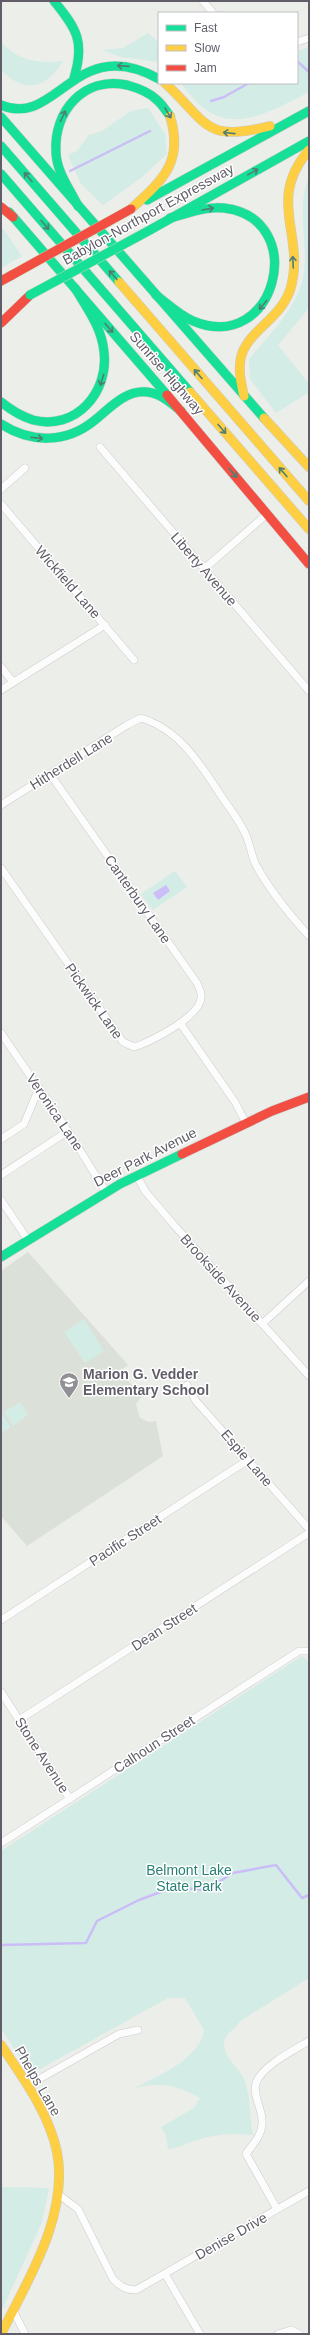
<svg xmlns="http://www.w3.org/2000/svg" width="310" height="2335" viewBox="0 0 310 2335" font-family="Arial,sans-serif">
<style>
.education{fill:#dbe0d8}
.green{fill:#d3ece6}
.water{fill:#cbbdf8}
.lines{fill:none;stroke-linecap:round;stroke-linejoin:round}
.stream{stroke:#cbbdf8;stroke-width:2.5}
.street-casing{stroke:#ccc;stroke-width:8}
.fast-casing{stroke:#cacacb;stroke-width:10}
.slow-casing{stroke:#cacacb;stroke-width:10}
.jam-casing{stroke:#cacacb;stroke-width:10}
.street{stroke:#fcfcfc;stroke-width:7}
.fast{stroke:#16e098;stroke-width:9}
.slow{stroke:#ffcf43;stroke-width:9}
.jam{stroke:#f24e42;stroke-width:9}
.fast-bridge-casing{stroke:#c5d8b5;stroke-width:10;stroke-linecap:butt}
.jam-bridge-casing{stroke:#c5d8b5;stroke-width:10;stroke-linecap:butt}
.fast-bridge{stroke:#16e098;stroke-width:9}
.jam-bridge{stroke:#f24e42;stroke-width:9}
.oneway{stroke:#4e7e74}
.labels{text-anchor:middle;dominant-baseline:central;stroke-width:3;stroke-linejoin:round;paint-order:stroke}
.street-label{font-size:14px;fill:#615d68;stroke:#fff}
.poi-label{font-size:14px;font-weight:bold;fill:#615d68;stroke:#fff;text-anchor:start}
.park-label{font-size:14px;fill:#2a8074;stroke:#fff}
</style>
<rect width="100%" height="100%" fill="#ebeee9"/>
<path class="education" d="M28,1252L128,1365L119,1371L142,1396L136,1404L140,1418L149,1422L156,1421L163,1456L27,1546L1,1516V1271Z"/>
<g class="green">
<path d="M148,33L159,43V62L121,57L102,50L123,48Z"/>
<path d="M1,42C18,61 39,64 63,61C46,89 25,94 1,70Z"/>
<path d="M309,47V92C258,118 221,141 181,83H297V51Z"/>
<path d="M148,108L165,134L167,154L142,177L103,205L81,184L68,155L77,151L89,135L102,131L131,111Z"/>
<path d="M309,177V308L278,345L309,384V392L276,413L250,379L249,359C269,335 295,310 303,279C310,248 295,209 309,177Z"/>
<path d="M1,226L22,256L1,268Z"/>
<path d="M175,871L187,887L153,910L141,894Z"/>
<path d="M84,1319L104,1351L85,1363L64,1332Z"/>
<path d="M20,1402L28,1415L13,1426L4,1412Z"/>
<path d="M2,1414L11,1427L1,1433V1415Z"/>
<path d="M302,1656L309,1662V1978L240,2021C235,2030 225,2033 224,2043C223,2056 238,2067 243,2077C251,2093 249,2117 253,2135C235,2133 215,2134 197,2140C187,2143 179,2148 168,2149L166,2136L161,2127L194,2108L200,2098C173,2084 164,2082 135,2088C158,2076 201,2058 204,2030L185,1998H168L31,2074L1,2028V1851Z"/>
<path d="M1,2187L49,2188L42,2222L1,2312Z"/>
</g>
<path class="water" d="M166,885L170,891L158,900L153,893Z"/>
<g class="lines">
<g class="stream">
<path d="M297,61L309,72"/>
<path d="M211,101L224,97L249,83"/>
<path d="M70,171L150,131"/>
<path d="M1,1945L86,1943L97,1921L139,1900L174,1887L206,1890L233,1873L276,1865L302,1898L309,1895"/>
</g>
<defs>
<g id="street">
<path d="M203,1L213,13"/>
<path d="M297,42L309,38"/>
<path d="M100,447L309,691"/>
<path d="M1,489L25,468"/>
<path d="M1,504L134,660"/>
<path d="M204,569L267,514"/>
<path d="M1,667L13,682"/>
<path d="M1,690L105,625"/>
<path d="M1,805L127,725L141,718C181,730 202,767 224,800C231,810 240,822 245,833C250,843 251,855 256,865C270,891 289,914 309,936"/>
<path d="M1,868L123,1042L134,1047C151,1042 204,1015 201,995C201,991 198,986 197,983L50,774"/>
<path d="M180,1023L235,1102L246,1123"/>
<path d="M1,1033L68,1131L106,1192"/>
<path d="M1,1139L24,1124L39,1088"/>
<path d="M1,1175L68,1131"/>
<path d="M137,1176L145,1191L174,1225L309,1376"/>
<path d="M1,1200L28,1240"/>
<path d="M262,1324L309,1281"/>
<path d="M187,1385L196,1401L309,1529"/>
<path d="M1,1620L248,1460"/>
<path d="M1,1692L70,1799"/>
<path d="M19,1720L309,1533"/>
<path d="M1,1843L299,1651H309"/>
<path d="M27,2086L119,2034L138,2030"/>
<path d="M59,2195L78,2209L113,2279C120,2286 125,2290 136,2290L309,2191"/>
<path d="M277,2209L246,2154C252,2145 261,2137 262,2125C264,2110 252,2097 256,2083C262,2066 294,2050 309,2041"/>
<path d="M165,2274L200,2334"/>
<path d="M13,2310L25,2334"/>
<path d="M278,2334L291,2330L299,2334"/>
</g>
<g id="fast">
<path d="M54,1C77,29 85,42 74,78"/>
<path d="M1,105C57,129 75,32 159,79"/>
<path d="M1,117L264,418"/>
<path d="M1,146L119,282"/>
<path d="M1,174L190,392"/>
<path d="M147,200L309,111"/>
<path d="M78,206C70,189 57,173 56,153C53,111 84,76 127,85C138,88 149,92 157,100C162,104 166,111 170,116"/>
<path d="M9,212L167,395"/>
<path d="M150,230L309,141"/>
<path d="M156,295C168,304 179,315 193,321C277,356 310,218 224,208C205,206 187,214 170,218"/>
<path d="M1,402C11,410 20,416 33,420C76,431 109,392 104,352C102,328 87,308 75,288"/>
<path d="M1,424C31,443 66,444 95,420C110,408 125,390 147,392C160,393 171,403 181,411"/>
<path d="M1,1257L120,1184L182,1154"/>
</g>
<g id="slow">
<path d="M165,83C208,123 204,143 270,126"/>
<path d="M131,209C163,180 184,162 170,116"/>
<path d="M119,282L309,501"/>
<path d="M190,392L309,529"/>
<path d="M244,396C241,383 238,370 241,357C248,329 285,318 292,283C303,232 267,199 309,150"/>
<path d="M264,418L309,467"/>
<path d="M1,2045C23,2078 49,2113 57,2152C69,2215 28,2280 1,2334"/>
</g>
<g id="jam">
<path d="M1,207L13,217"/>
<path d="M1,281L12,275"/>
<path d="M1,323L30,295"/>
<path d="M167,395L309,564"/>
<path d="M182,1154L272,1111L309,1097"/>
</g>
</defs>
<use href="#street" class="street-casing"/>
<use href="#fast" class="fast-casing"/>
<use href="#slow" class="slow-casing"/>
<use href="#jam" class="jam-casing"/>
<use href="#street" class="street"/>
<use href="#fast" class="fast"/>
<use href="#slow" class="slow"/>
<use href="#jam" class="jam"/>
<defs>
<path id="fast-bridge" d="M30,295L150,230"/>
<path id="jam-bridge" d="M12,275L131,209"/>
</defs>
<use href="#fast-bridge" class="fast-bridge-casing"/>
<use href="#jam-bridge" class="jam-bridge-casing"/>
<use href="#fast-bridge" class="fast-bridge"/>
<use href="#jam-bridge" class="jam-bridge"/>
</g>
<defs><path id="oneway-shaft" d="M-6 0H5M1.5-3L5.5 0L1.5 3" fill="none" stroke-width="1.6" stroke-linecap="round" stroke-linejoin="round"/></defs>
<g class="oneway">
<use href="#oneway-shaft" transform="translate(123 66) rotate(-176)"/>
<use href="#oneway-shaft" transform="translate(168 113) rotate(60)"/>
<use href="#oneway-shaft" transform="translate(63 116) rotate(-65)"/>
<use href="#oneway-shaft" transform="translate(229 133) rotate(-174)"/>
<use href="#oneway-shaft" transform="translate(253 172) rotate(-29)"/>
<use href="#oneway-shaft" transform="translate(28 177) rotate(-131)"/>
<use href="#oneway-shaft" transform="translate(208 209) rotate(-10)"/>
<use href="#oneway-shaft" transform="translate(45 225) rotate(49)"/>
<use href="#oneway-shaft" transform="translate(293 262) rotate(-93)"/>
<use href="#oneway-shaft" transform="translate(113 275) rotate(-131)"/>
<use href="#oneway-shaft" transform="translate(263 305) rotate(130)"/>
<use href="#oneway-shaft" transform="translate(109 328) rotate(49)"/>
<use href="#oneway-shaft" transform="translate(198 374) rotate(-131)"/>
<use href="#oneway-shaft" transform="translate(102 380) rotate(107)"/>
<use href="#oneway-shaft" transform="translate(222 429) rotate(49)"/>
<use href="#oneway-shaft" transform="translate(37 438) rotate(6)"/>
<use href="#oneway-shaft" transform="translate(283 472) rotate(-131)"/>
<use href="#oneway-shaft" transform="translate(233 473) rotate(51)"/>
</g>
<defs>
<symbol id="school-pin" viewBox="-11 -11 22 30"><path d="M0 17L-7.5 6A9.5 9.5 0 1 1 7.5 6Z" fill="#919095" stroke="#fff"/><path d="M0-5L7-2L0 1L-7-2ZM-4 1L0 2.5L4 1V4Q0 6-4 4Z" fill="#fff"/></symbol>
</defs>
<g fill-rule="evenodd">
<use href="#school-pin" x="58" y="1371" width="22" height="30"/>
</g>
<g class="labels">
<g class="street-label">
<text transform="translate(148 214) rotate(-29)">Babylon-Northport Expressway</text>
<text transform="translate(167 373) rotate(49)">Sunrise Highway</text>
<text transform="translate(204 569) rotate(49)">Liberty Avenue</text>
<text transform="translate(68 582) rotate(49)">Wickfield Lane</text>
<text transform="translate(71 761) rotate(-32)">Hitherdell Lane</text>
<text transform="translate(138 899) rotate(55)">Canterbury Lane</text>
<text transform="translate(94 1001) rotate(55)">Pickwick Lane</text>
<text transform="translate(55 1112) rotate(56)">Veronica Lane</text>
<text transform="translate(145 1157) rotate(-27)">Deer Park Avenue</text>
<text transform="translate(221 1278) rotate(48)">Brookside Avenue</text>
<text transform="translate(247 1458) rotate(49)">Espie Lane</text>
<text transform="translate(125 1540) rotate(-33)">Pacific Street</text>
<text transform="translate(164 1627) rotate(-33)">Dean Street</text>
<text transform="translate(154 1744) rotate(-33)">Calhoun Street</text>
<text transform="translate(42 1755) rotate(57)">Stone Avenue</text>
<text transform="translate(38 2081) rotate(60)">Phelps Lane</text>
<text transform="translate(231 2236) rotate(-30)">Denise Drive</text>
</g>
<g class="poi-label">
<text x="83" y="1374">Marion G. Vedder<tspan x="83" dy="16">Elementary School</tspan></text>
</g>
<g class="park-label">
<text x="189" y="1870">Belmont Lake<tspan x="189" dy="16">State Park</tspan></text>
</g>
</g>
<rect width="310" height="2335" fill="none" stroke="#615d68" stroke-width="4"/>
<rect x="158" y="12" width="140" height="72" fill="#ffffff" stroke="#c0bec3"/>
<rect x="166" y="25" width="20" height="6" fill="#16e098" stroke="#c0bec3"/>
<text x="194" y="32" font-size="12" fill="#615d68">Fast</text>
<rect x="166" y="45" width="20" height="6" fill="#ffcf43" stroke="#c0bec3"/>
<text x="194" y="52" font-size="12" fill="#615d68">Slow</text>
<rect x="166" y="65" width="20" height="6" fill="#f24e42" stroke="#c0bec3"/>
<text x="194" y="72" font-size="12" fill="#615d68">Jam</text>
</svg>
